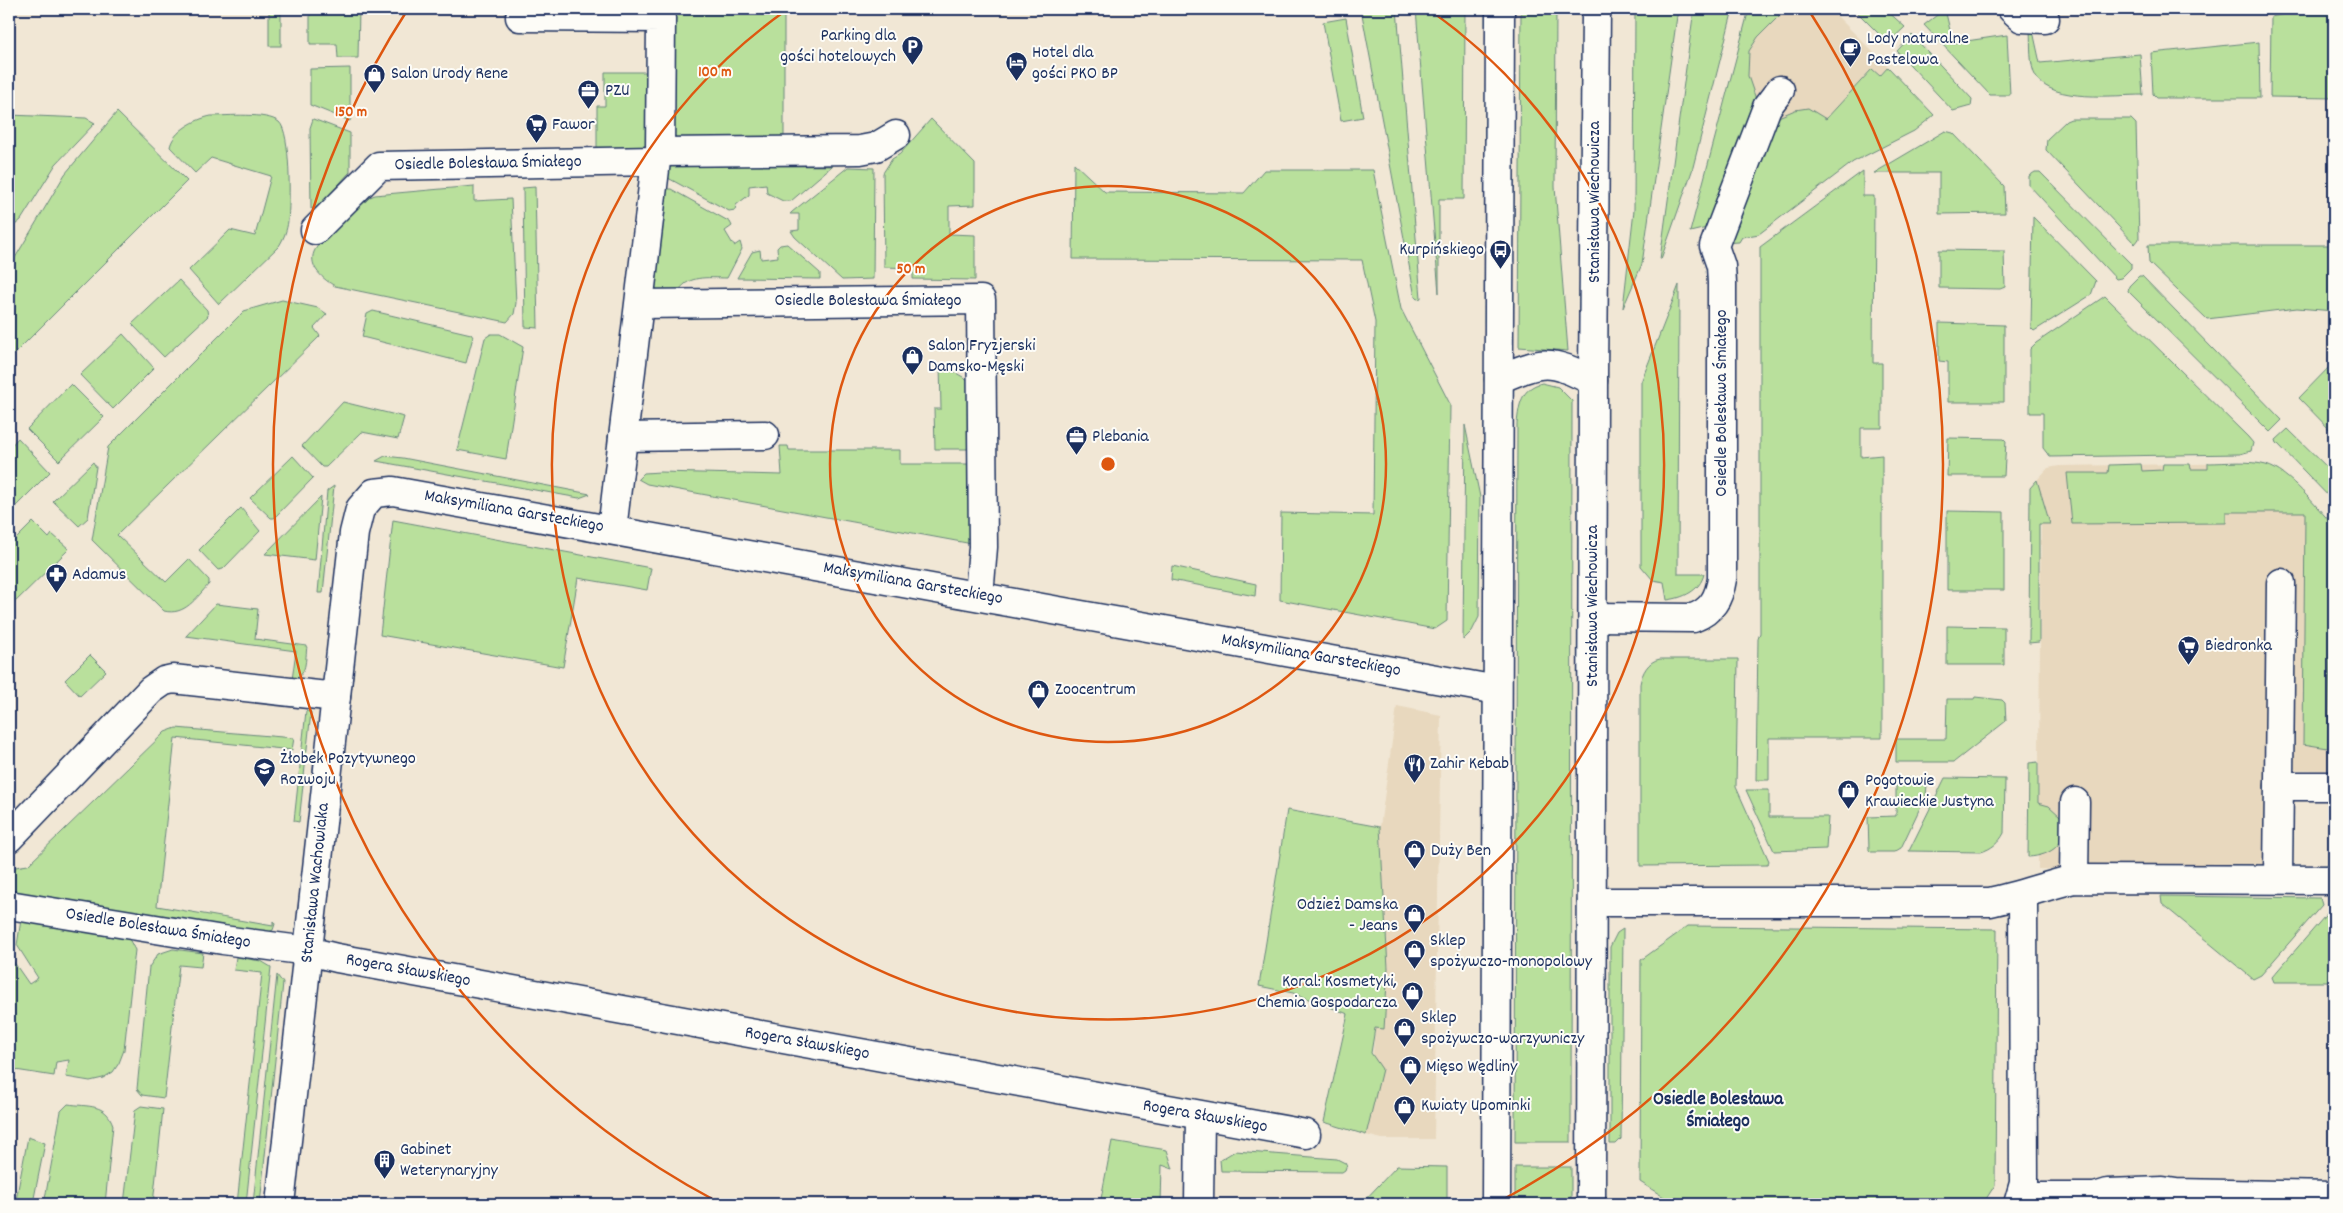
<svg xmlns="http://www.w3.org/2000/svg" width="2343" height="1213" viewBox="0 0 2343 1213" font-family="Dekko,sans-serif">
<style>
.built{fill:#e8d8be}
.green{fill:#b9e09c;stroke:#6a887d}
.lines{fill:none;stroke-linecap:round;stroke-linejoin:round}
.minor-casing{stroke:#1b2f5e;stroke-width:31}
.minor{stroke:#fdfcf7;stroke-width:28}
.ring{fill:none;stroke:#de5710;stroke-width:2.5}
.labels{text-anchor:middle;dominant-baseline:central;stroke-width:4;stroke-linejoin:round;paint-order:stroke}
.poi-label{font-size:18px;fill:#1b2f5e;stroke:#fdfcf7;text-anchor:start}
.street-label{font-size:18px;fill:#1b2f5e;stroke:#fdfcf7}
.neighbourhood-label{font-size:19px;font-weight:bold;fill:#1b2f5e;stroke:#fdfcf7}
.centre{fill:#de5710;stroke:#fdfcf7;stroke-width:2.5}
.ring-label{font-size:15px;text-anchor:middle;font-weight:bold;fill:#de5710;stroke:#fdfcf7;stroke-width:4;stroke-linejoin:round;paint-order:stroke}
</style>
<rect width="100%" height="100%" fill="#f1e7d5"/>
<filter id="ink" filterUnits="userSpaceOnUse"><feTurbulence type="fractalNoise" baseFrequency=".02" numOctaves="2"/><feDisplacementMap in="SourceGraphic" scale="10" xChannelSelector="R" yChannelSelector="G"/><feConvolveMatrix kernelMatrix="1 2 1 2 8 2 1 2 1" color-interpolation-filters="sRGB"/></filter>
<g filter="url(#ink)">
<g class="built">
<path d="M1786,9H1830L1888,67L1880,76L1872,69L1826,119L1769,121L1755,115L1748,76L1749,51L1758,37Z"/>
<path d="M2253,463L2272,467L2287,477L2334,526V651L2330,652L2328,770L2274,769L2272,875L2038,869L2041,524L2037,480L2048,468L2059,466Z"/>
<path d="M1397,706L1441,715L1434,1139H1382L1366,1135L1375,1028H1384L1388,968L1380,827Z"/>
</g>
<g class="green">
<rect x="269" y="9" width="12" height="37"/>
<path d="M310,9H359L358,58H338L337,44H310Z"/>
<path d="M676,9H784V137L673,138Z"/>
<path d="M1361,9H1397L1421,298L1417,299L1415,297Z"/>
<path d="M1416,9H1465L1464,199H1439V293Z"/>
<path d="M1521,9H1556L1555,187L1568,351L1519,347Z"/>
<path d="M1635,9H1678L1642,264L1623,308L1634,210Z"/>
<path d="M1694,9H1733L1692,171L1661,259H1660Z"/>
<path d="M1749,9H1786L1758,37L1749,51L1748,76L1758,105L1711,227L1690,232Z"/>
<path d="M1854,9H1885L1905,27L1888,43Z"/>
<path d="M1945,9L1953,43L2007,35L2010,95H1990L1924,25Z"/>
<path d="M2308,9H2334V98L2270,97L2271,17Z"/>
<path d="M1346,18L1363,117L1341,121L1323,22Z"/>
<path d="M2030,31H2033L2040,63L2140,54L2143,95C2115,95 2053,103 2036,77C2029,65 2031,44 2030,31Z"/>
<path d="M1912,35L1972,99L1971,106L1953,111L1897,51Z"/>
<path d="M2259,42L2260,98H2157L2153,94L2151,53Z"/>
<path d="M1888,67L1934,115L1914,131L1853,162L1759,234L1742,237L1739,242L1722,243L1769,121L1795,110L1808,108L1826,119L1872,69L1880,76Z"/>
<path d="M350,68V106L354,107L350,121L310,105V69Z"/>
<path d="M605,72H651L650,150H597V106H605Z"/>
<path d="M117,112L187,181L9,359V268L65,174Z"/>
<path d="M9,115L86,118L95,123L56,164L21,220L9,230Z"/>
<path d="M211,116C228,116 266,112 279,122C291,132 290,204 288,221C287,230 284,238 279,246L219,304L189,270L230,230L255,236L271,176L211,158L195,173L170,147C173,131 196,119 211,116Z"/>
<path d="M313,119L350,133V172L319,206L311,209L310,128Z"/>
<path d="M931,119L975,164V205L949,206V234L975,235V280L913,279V268L884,267L883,173L892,159L900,154Z"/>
<path d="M2071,119H2131L2136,124L2139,239L2135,244L2046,150L2047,139L2066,121Z"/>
<path d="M1945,131L1953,133L2004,186L2005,213L1939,214V173H1874Z"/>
<path d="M1074,163L1105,192L1244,193L1264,170H1373L1401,309L1450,404L1447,621L1435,629L1280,600L1281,513L1373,515L1375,322L1362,260L1073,259Z"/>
<path d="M663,165L832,166L791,201H783L767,193L766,184L749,186V195L736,205L735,210L729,211L668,178Z"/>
<path d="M848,167L874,168L873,279L842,280L795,237L791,231L799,230V214H790L792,212Z"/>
<path d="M1863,171V196H1874L1873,363H1882V428H1861V457L1882,455V738H1769V780H1756L1758,639L1760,633V247Z"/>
<path d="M2035,172H2040L2131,264V268L2121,278L2116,279L2029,185V176Z"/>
<path d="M474,186V201L511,199L516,303L514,314L507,322L335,286C324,280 308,267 314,252C319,239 357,209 370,197L375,195Z"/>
<path d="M535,187L538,328L525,327L523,188Z"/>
<path d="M666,189H671L730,222L732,226L725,231L734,246L740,242L742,249L727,278C707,278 687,274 677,294L655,293L654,288Z"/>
<path d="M2033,217L2096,281L2091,295L2034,331L2031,328Z"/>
<path d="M787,244L820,273V279L737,278L752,252L760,250L761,259L778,257L777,248L780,245Z"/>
<path d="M2148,245H2334V311L2297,308L2207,319L2149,263Z"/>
<path d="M1939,250L2004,251L2005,287L2000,289L1939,288Z"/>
<path d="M2139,276H2142L2282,420L2270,432L2128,291L2129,286Z"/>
<path d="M179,280L207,310L208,316L164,357L132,324Z"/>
<path d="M1679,285L1678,574H1704C1700,591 1683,598 1667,600L1664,582L1653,580L1641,566V382Z"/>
<path d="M2105,296L2248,437L2253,443L2251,451L2240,454L2050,457L2043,448V413H2030V349L2036,343Z"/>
<path d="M282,300L318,308L327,314L314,328L320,336L117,535L166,582L189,559L209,580V584C196,598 185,616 164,611L92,540L108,447L244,311Z"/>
<path d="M373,311L471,334L473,337L466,363L362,337L367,314Z"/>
<path d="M1939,323L2004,325V402H1948V362L1939,361Z"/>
<path d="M123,334L154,368L113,409L80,375Z"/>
<path d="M491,334H500L523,347L506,459L457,450L485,338Z"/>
<path d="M2334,362V434L2299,398Z"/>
<path d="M940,364L963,377L975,388V449H935L934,409H941Z"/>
<path d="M1542,383L1558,387L1572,401L1571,1142H1515L1517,424C1519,405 1521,388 1542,383Z"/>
<path d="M71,384L104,417L59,461L27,429Z"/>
<path d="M343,402L404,417L398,439L362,432L326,467H322L302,446Z"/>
<path d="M1465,425L1480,497L1479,617L1472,631L1463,640Z"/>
<path d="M2288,429L2334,474V502L2277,443L2276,440Z"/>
<path d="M18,438L50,472L9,513V448Z"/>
<path d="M1948,438L2004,439L2006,441L2004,476H1947Z"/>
<path d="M780,446H788L789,450H900V464H975L971,539L967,543L647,484L638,479L644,473L660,472L782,475Z"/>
<path d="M293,456L313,478L274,518H271L250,498Z"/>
<path d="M385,456L403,458L590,494L579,498L376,461Z"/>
<path d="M93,462L96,467L88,518L79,526L53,501Z"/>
<path d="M2208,463C2226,463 2248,460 2266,465C2290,472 2316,507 2334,526V651L2330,652L2328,748L2303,744L2305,512H2226V523L2072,524L2067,473H2108L2109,465L2141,464L2142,471L2162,470L2163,464H2190L2191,469H2208Z"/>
<path d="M2037,480L2050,524H2039V642L2029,643L2030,488Z"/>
<path d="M334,486L323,593H318L327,491Z"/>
<path d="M321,497L315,560L265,554Z"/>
<path d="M241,508L260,531L223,569L218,570L199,550Z"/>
<path d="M1947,511L2004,512V590H1947Z"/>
<path d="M393,520L651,568L647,590L578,578L563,667L380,635Z"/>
<path d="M33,522L49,538L52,534L69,549L9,608V546Z"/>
<path d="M1172,566L1256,584L1255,596L1171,580Z"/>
<path d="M216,604L258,609L255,639L307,646C305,659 308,676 292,680L296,651L186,636Z"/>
<path d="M1947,626L2004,627V665H1947Z"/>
<path d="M90,655L106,671L80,696L65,680Z"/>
<path d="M1660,659H1738L1736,787L1769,861L1767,865L1640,866V684C1642,673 1648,661 1660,659Z"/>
<path d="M1975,697L2002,700L2005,703L2006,721L1954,762H1896V739H1946L1947,699H1974Z"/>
<path d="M306,711L311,712L299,822L294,821Z"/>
<path d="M176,728L294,738L292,750L175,738L157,906L273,926V921L275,924L273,930L265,934L20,895L9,887V868L28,865L165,732Z"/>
<path d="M2038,762V803L2049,806L2060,816C2071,843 2051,856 2028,857L2029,763Z"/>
<path d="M1896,778H1920L1927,785L1926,795L1901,848L1894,852H1871L1869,850L1868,817L1896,816Z"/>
<path d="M1945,778L2005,779L2004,833C1999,843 1991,849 1981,852L1909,851Z"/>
<path d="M1746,790H1769V817H1828L1826,849L1774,851Z"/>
<path d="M1287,810L1380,827L1388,968L1384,1029L1375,1028L1371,1053L1382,1069L1366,1135L1324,1122L1348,1014L1293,993L1259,986Z"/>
<path d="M2161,896L2320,898L2322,905L2261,975L2253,979L2162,904Z"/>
<path d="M2331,909H2334V982H2274L2272,977Z"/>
<path d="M21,920L128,937L135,950L124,1050L119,1063L113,1072L103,1078L90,1081L66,1077L69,1060L56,1062L54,1076L9,1069V985L13,961L29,984L38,978L17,945Z"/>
<path d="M1688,926L1997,929L1995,1185L1986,1199L1978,1204H1675L1640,1182L1641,960Z"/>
<path d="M1623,929L1621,1139L1616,1144H1610V947L1617,933Z"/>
<path d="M173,949L203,953L201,967L179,965L164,1098L142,1095L137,1089L149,967L158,954Z"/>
<path d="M236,957L261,961L271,967L246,1204H237L262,973L234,970Z"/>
<path d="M277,975L283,983L260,1204H253Z"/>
<path d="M68,1104C88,1107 106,1103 113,1125L105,1204H44L61,1111Z"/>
<path d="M141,1106L163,1109L153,1204H124L135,1110Z"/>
<path d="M28,1137L45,1143L33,1203L16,1200Z"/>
<path d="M1112,1141L1167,1150L1173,1169L1162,1165L1161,1204H1100Z"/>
<path d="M1235,1151L1337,1159L1347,1164L1345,1170L1342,1172L1221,1171L1220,1160Z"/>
<path d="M1397,1166L1447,1167V1204H1361Z"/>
<rect x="1515" y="1167" width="56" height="37"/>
</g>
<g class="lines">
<defs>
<g id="minor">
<path d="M2012,9L2022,18L2045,19"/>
<path d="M520,17L661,18L660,152L656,161L612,530"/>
<path d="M660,152L860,150L876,147L896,135"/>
<path d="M315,230L379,166L656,161"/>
<path d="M640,304L981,300L983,547L979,596"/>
<path d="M1499,379C1544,360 1549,359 1593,381"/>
<path d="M623,437L765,435"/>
<path d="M1593,617L1693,618C1712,611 1719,598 1722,579V283L1721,266L1714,246L1767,107L1780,90"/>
<path d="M2279,786H2334"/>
<path d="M9,838L151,690L164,681L173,679L336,697"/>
<path d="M2074,879L2075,802"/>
<path d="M2278,879L2281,583"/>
<path d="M1592,902H1990C2019,896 2045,886 2074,879L2334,880"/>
<path d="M9,905L223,940L308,951L337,958L1306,1134"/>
<path d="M2021,1197H2095L2108,1193L2163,1191L2176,1193L2334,1196"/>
<path d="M280,1204L354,533L360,509L374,493L393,491L1497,690"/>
<path d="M1199,1204L1200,1116"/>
<path d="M1496,1204L1500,9"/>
<path d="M1591,1204L1593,381L1596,9"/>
<path d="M2018,1204L2024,1183L2023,895"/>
</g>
</defs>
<use href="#minor" class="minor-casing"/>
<use href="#minor" class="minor"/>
</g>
</g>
<g class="ring">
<circle cx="1108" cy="464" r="278"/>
<path d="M1431 11A556 556 0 1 1 785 11"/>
<path d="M716 1201A835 835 0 0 1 408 9M1808 9A835 835 0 0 1 1500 1201"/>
</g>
<defs>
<symbol id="parking-pin" viewBox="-11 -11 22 30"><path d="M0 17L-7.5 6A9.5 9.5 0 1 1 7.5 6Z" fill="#1b2f5e" stroke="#fdfcf7"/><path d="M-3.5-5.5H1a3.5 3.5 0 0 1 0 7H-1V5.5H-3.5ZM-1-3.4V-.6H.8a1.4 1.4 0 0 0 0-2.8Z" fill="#fff"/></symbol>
<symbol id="cafe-pin" viewBox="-11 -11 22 30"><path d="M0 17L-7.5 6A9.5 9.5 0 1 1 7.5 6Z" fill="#1b2f5e" stroke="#fdfcf7"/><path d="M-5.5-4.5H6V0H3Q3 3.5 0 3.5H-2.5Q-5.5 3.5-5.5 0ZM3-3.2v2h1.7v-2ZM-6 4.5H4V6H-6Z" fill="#fff"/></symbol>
<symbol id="hotel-pin" viewBox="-11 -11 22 30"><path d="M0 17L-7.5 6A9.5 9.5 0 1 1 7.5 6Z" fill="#1b2f5e" stroke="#fdfcf7"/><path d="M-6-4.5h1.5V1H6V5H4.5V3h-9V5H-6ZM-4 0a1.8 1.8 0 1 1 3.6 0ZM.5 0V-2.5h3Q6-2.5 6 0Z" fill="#fff"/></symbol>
<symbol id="shop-pin" viewBox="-11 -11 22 30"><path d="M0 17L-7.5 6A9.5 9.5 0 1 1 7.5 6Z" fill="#1b2f5e" stroke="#fdfcf7"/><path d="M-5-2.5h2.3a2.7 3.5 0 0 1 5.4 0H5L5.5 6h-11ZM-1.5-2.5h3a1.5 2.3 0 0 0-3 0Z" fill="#fff"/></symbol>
<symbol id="office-pin" viewBox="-11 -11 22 30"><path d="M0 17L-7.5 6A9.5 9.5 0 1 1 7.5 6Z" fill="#1b2f5e" stroke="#fdfcf7"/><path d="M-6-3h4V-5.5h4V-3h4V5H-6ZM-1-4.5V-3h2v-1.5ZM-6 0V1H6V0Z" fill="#fff"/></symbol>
<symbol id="supermarket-pin" viewBox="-11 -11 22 30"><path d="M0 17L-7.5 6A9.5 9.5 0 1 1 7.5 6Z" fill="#1b2f5e" stroke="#fdfcf7"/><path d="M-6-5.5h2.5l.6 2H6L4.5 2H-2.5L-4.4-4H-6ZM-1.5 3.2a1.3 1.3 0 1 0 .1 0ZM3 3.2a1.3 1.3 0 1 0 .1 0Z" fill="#fff"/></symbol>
<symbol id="bus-pin" viewBox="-11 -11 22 30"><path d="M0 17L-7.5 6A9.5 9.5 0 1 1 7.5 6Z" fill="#1b2f5e" stroke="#fdfcf7"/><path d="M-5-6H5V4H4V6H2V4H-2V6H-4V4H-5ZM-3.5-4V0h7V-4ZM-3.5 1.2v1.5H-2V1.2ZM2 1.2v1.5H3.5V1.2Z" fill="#fff"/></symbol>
<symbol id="pharmacy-pin" viewBox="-11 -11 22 30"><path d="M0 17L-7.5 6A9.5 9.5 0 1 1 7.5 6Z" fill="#1b2f5e" stroke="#fdfcf7"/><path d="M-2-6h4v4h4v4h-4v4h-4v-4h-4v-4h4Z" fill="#fff"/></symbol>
<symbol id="restaurant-pin" viewBox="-11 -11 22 30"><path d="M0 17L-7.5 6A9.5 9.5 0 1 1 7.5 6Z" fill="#1b2f5e" stroke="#fdfcf7"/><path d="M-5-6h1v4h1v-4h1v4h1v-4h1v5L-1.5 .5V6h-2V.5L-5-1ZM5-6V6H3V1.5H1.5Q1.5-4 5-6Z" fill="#fff"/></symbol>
<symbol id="school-pin" viewBox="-11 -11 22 30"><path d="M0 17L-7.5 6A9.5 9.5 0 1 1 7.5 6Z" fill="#1b2f5e" stroke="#fdfcf7"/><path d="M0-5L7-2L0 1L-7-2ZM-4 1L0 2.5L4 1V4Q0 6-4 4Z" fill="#fff"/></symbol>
<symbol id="building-pin" viewBox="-11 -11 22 30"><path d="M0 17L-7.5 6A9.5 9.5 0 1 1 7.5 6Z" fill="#1b2f5e" stroke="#fdfcf7"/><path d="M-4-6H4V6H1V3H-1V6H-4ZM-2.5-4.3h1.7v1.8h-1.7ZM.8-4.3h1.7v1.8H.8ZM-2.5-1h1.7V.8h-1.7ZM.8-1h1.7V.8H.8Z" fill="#fff"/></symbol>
</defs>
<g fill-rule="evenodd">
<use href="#parking-pin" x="900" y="34" width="25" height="34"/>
<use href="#cafe-pin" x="1838" y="36" width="25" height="34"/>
<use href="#hotel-pin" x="1004" y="50" width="25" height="34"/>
<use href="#shop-pin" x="362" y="62" width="25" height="34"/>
<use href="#office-pin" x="576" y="78" width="25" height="34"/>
<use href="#supermarket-pin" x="524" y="112" width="25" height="34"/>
<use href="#bus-pin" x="1488" y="238" width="25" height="34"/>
<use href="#shop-pin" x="900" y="344" width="25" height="34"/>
<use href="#office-pin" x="1064" y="424" width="25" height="34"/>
<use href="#pharmacy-pin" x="44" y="562" width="25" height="34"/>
<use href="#supermarket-pin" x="2176" y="634" width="25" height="34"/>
<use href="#shop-pin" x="1026" y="678" width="25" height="34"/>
<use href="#restaurant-pin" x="1402" y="752" width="25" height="34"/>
<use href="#school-pin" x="252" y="756" width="25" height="34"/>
<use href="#shop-pin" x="1836" y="778" width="25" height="34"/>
<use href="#shop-pin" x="1402" y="838" width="25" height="34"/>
<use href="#shop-pin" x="1402" y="902" width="25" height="34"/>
<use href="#shop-pin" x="1402" y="938" width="25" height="34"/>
<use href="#shop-pin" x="1400" y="980" width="25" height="34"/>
<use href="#shop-pin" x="1392" y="1016" width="25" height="34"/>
<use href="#shop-pin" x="1398" y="1054" width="25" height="34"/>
<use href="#shop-pin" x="1392" y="1094" width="25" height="34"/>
<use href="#building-pin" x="372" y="1148" width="25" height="34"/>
</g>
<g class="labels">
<g class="poi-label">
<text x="896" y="36" text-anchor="end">Parking dla<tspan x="896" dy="21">gości hotelowych</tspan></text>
<text x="1867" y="39">Lody naturalne<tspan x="1867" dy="21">Pastelowa</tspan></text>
<text x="1032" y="53">Hotel dla<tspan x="1032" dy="21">gości PKO BP</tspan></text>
<text x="391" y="74">Salon Urody Rene</text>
<text x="605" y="91">PZU</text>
<text x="552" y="125">Fawor</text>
<text x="1484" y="250" text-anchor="end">Kurpińskiego</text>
<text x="928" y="346">Salon Fryzjerski<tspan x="928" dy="21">Damsko-Męski</tspan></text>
<text x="1092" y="437">Plebania</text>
<text x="72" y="575">Adamus</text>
<text x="2205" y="646">Biedronka</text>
<text x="1055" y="690">Zoocentrum</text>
<text x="280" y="759">Żłobek Pozytywnego<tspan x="280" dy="21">Rozwoju</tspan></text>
<text x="1430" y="764">Zahir Kebab</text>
<text x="1865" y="781">Pogotowie<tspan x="1865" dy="21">Krawieckie Justyna</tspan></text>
<text x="1431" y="851">Duży Ben</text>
<text x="1398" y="905" text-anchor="end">Odzież Damska<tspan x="1398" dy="21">- Jeans</tspan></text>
<text x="1430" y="941">Sklep<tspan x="1430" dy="21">spożywczo-monopolowy</tspan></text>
<text x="1397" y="982" text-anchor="end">Koral: Kosmetyki,<tspan x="1397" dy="21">Chemia Gospodarcza</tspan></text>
<text x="1421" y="1018">Sklep<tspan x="1421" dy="21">spożywczo-warzywniczy</tspan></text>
<text x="1426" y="1067">Mięso Wędliny</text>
<text x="1421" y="1106">Kwiaty Upominki</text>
<text x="400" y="1150">Gabinet<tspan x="400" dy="21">Weterynaryjny</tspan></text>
</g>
<g class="street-label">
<text transform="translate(488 164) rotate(-1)">Osiedle Bolesława Śmiałego</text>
<text transform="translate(1595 202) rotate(-90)">Stanisława Wiechowicza</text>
<text x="868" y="301">Osiedle Bolesława Śmiałego</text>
<text transform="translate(1722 403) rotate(-90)">Osiedle Bolesława Śmiałego</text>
<text transform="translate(514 512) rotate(10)">Maksymiliana Garsteckiego</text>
<text transform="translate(913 584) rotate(10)">Maksymiliana Garsteckiego</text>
<text transform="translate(1593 606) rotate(-90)">Stanisława Wiechowicza</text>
<text transform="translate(1311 656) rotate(10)">Maksymiliana Garsteckiego</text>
<text transform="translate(316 883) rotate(-84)">Stanisława Wachowiaka</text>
<text transform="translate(158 929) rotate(9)">Osiedle Bolesława Śmiałego</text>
<text transform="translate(408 971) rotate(10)">Rogera Sławskiego</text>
<text transform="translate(807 1044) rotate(10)">Rogera Sławskiego</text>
<text transform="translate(1205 1117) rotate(10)">Rogera Sławskiego</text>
</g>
<g class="neighbourhood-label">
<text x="1718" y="1100">Osiedle Bolesława<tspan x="1718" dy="22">Śmiałego</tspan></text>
</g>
</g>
<circle cx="1108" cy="464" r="8" class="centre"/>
<g class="ring-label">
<text x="715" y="76">100 m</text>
<text x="351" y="116">150 m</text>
<text x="911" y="273">50 m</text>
</g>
<rect width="2343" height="1213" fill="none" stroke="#fdfcf7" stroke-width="30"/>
<rect x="15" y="15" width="2313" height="1183" fill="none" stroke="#1b2f5e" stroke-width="2" filter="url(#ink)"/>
</svg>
